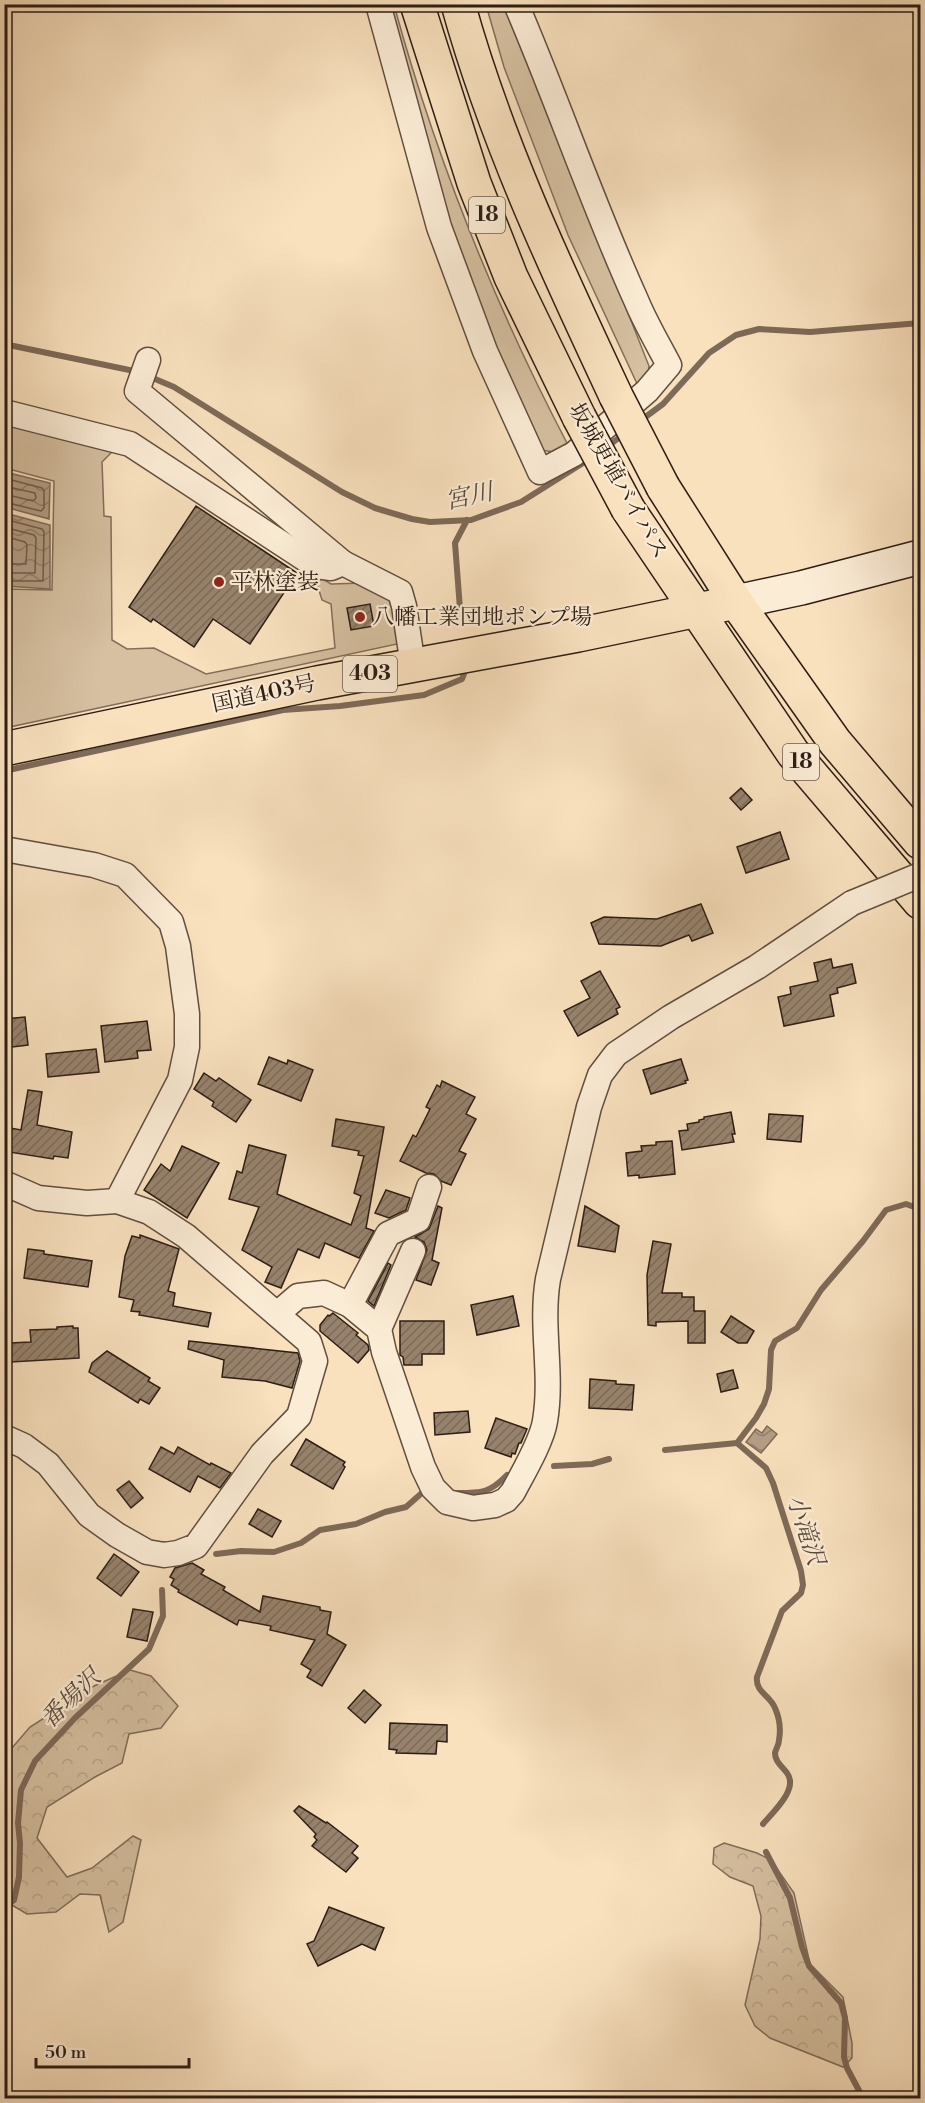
<svg xmlns="http://www.w3.org/2000/svg" width="925" height="2103" viewBox="0 0 925 2103" font-family="'Libre Bodoni','Noto Serif JP',serif">
<style>
.grass{fill:#d6c0a1;stroke:#826e5b;stroke-width:1.5}
.forest{fill:url(#forest-crowns);stroke:#826e5b;stroke-width:1.5}
.water{fill:url(#water-waves);stroke:#7e6a58;stroke-width:1.5}
.lines{fill:none;stroke-linecap:round;stroke-linejoin:round}
.shore{stroke:#705e4d;stroke-width:1.5}
.stream{stroke:#7e6a58;stroke-width:6}
.building{fill:url(#building-hatch);stroke:#2d1d15;stroke-width:1.5}
.street-casing{stroke:#604e3f;stroke-width:27}
.secondary-casing{stroke:#2d1d15;stroke-width:36}
.highway-casing{stroke:#2d1d15;stroke-width:36}
.street{stroke:#fbecd5;stroke-width:24}
.secondary{stroke:#fbecd5;stroke-width:33}
.highway{stroke:#f9e1be;stroke-width:33}
.street-bridge-casing{stroke:#604e3f;stroke-width:27;stroke-linecap:butt}
.highway-bridge-casing{stroke:#2d1d15;stroke-width:36;stroke-linecap:butt}
.street-bridge{stroke:#fbecd5;stroke-width:24}
.highway-bridge{stroke:#f9e1be;stroke-width:33}
.poi-dot{fill:#8f2418;stroke:#fbecd5;stroke-width:2}
.labels{text-anchor:middle;dominant-baseline:central;stroke-width:4.5;stroke-linejoin:round;paint-order:stroke}
.shield{fill:#fbecd5;stroke:#6b5b4f;stroke-width:1.5}
.shield-label{font-size:21px;font-weight:bold;fill:#2d1d15}
.street-label{font-size:22px;fill:#2d1d15;stroke:#fbecd5}
.poi-label{font-size:22px;fill:#2d1d15;stroke:#fbecd5;text-anchor:start}
.water-label{font-size:24px;font-style:italic;fill:#5c4a3c;stroke:#fbecd5}
</style>
<defs>
<pattern id="forest-crowns" width="20" height="18" patternUnits="userSpaceOnUse" patternTransform="scale(1.5)"><rect width="20" height="18" fill="#d6c0a1"/><path d="M2 6a3 3 0 1 1 6 0M12 15a3 3 0 1 1 6 0" fill="none" stroke="#b8a58a"/></pattern>
<pattern id="water-waves" width="16" height="10" patternUnits="userSpaceOnUse" patternTransform="scale(1.5)"><rect width="16" height="10" fill="#b49e85"/><path d="M0 5q4-4 8 0t8 0" fill="none" stroke="#93806c"/></pattern>
<pattern id="building-hatch" width="6" height="6" patternUnits="userSpaceOnUse" patternTransform="scale(1.5)"><rect width="6" height="6" fill="#97836d"/><path d="M-1 1l2-2M0 6l6-6M5 7l2-2" fill="none" stroke="#7c6b58"/></pattern>
</defs>
<rect width="100%" height="100%" fill="#f9e1be"/>
<filter id="stains"><feTurbulence type="fractalNoise" baseFrequency=".00333" numOctaves="4"/><feColorMatrix values="0 0 0 0 .2 0 0 0 0 .09 0 0 0 0 .02 0 0 0 .5 -.17"/></filter>
<radialGradient id="worn" r=".72"><stop offset=".6" stop-color="#630" stop-opacity="0"/><stop offset="1" stop-color="#630" stop-opacity=".3"/></radialGradient>
<g class="grass">
<path d="M388,5H394C436,158 494,304 568,445L554,452L541,450L494,348L448,224Z"/>
<path d="M486,5H504L518,35L649,366L648,375L639,388L568,235L504,67Z"/>
<path d="M4,421L115,449L102,462L104,516L111,517L112,640L127,649L154,648L206,674L335,648L331,604L322,600L317,584L321,578L331,584L364,583L389,597L397,614V644L5,728V589L52,590L54,481L5,468Z"/>
</g>
<g class="forest">
<path d="M130,1670L151,1676L178,1706L161,1728L129,1734L122,1763L95,1777L47,1807L37,1838L67,1877L92,1868L133,1836L141,1840L123,1922L109,1932L100,1895L80,1894L56,1912L27,1914L5,1901V1756L30,1727L94,1686Z"/>
<path d="M724,1843L757,1853L771,1860L794,1893L810,1964L843,1997L852,2043V2058L843,2067L770,2038L755,2026L745,2005L760,1939L761,1916L753,1886L730,1877L713,1864L714,1848Z"/>
</g>
<g class="water">
<path d="M5,472L50,483L49,519L5,507Z"/>
<path d="M5,513L50,525V589L5,586Z"/>
<path d="M767,1426L777,1434L761,1453L746,1442L756,1429L762,1433Z"/>
</g>
<g class="lines">
<g class="shore">
<path d="M4,478L42,488L44,490V508L41,511L4,502"/>
<path d="M4,486L35,493L36,498L33,501L4,494"/>
<path d="M4,519L42,529L44,532L43,581H4"/>
<path d="M4,527L34,535L36,538L35,573H4"/>
<path d="M4,536L25,542L27,545L26,564H4"/>
</g>
<g class="stream">
<path d="M4,344L139,372"/>
<path d="M148,376L174,387L342,492L375,508L412,519L430,522L471,520L521,502L591,458"/>
<path d="M640,421L663,404L709,353L736,335L759,329L810,332L920,323"/>
<path d="M607,447L625,433"/>
<path d="M460,609L455,543L467,520"/>
<path d="M4,771L283,710L340,706L424,695L462,679L464,674"/>
<path d="M737,1443L766,1468L773,1483L801,1571L803,1585L801,1593L782,1611L757,1677C755,1692 770,1695 775,1708C779,1717 781,1729 779,1740C779,1745 776,1748 775,1753C775,1762 782,1766 787,1773C799,1789 773,1812 763,1824"/>
<path d="M737,1443L756,1418L764,1404L769,1389L771,1350L775,1341L797,1328L821,1290L863,1241L886,1210L906,1204L920,1209"/>
<path d="M665,1450L737,1443"/>
<path d="M554,1466L592,1464L609,1459"/>
<path d="M458,1493C481,1493 490,1493 507,1475"/>
<path d="M216,1554L241,1551L274,1552L301,1543L320,1530L356,1524L385,1512L406,1507L423,1492"/>
<path d="M766,1852L790,1898L802,1947L809,1966L841,2003L845,2018L844,2057L847,2068L863,2098"/>
<path d="M4,1907L14,1900L19,1877L20,1843L18,1823L21,1790L35,1761L75,1718L149,1649L163,1616L162,1590"/>
</g>
</g>
<g class="building">
<path d="M196,506L297,573L250,644L213,619L194,647L153,619L151,622L129,607Z"/>
<path d="M370,604L374,626L351,630L347,608Z"/>
<path d="M741,788L752,800L741,810L730,798Z"/>
<path d="M780,832L789,859L746,873L737,847Z"/>
<path d="M701,904L713,933L692,941L689,935L661,946L599,944L591,923L604,917L657,919Z"/>
<path d="M831,959L833,968L852,964L856,983L837,988L838,993L830,995L834,1016L784,1026L778,997L791,994L790,987L818,981L814,963Z"/>
<path d="M600,971L620,1007L616,1009L618,1014L578,1036L564,1011L590,998L581,981Z"/>
<path d="M25,1017L28,1045L4,1048V1019Z"/>
<path d="M147,1021L151,1050L137,1051L138,1058L105,1062L101,1026Z"/>
<path d="M96,1049L99,1072L48,1077L46,1054Z"/>
<path d="M269,1057L287,1064L288,1060L313,1070L301,1101L258,1084Z"/>
<path d="M681,1059L688,1080L685,1081L686,1083L651,1094L643,1070Z"/>
<path d="M204,1073L216,1081L219,1078L251,1100L236,1122L212,1106L214,1102L194,1089Z"/>
<path d="M442,1081L475,1097L466,1114L476,1119L459,1151L466,1154L451,1185L441,1181L434,1174L426,1173L400,1161L413,1135L416,1137L430,1109L426,1107L437,1085L440,1087Z"/>
<path d="M28,1090L42,1092L37,1125L72,1132L68,1158L54,1156L53,1159L9,1152L10,1149L4,1148V1127L21,1130Z"/>
<path d="M731,1112L735,1134H732L734,1142L682,1150L679,1131L688,1130L687,1124L699,1122V1120L704,1119V1117Z"/>
<path d="M769,1114L803,1116L801,1142L767,1139Z"/>
<path d="M336,1119L384,1127L366,1228L374,1231L359,1258L325,1243L319,1258L298,1249L281,1288L265,1282L272,1267L242,1250L259,1207L229,1199L237,1171L242,1173L249,1145L286,1155L277,1194L351,1225L361,1196L354,1193L364,1156L358,1155L359,1151L332,1146Z"/>
<path d="M672,1141L675,1174L639,1178V1175L628,1176L626,1153L642,1151L641,1146L656,1145V1142Z"/>
<path d="M182,1146L219,1163L187,1218L144,1190L161,1164L170,1171Z"/>
<path d="M386,1190L410,1198L406,1210L389,1218L375,1213Z"/>
<path d="M438,1206L442,1208L432,1260L439,1263L431,1285L416,1280L427,1250L424,1242L415,1237L429,1229Z"/>
<path d="M585,1206L619,1226L615,1252L578,1246Z"/>
<path d="M140,1235L179,1249L168,1291L175,1293L173,1306L211,1313L208,1327L139,1315L140,1312L131,1311L134,1300L119,1297L125,1256L132,1236L140,1238Z"/>
<path d="M653,1241L671,1244L662,1293H682V1297H694V1311H705V1343H688V1321L656,1322V1326L648,1325L647,1275Z"/>
<path d="M28,1249L44,1251V1254L92,1261L88,1287L24,1278Z"/>
<path d="M388,1263L391,1265L374,1306L368,1301Z"/>
<path d="M513,1296L519,1326L477,1335L471,1305Z"/>
<path d="M333,1313L358,1333L356,1335L368,1345L369,1350L358,1363L320,1331V1325L328,1315L329,1316Z"/>
<path d="M731,1316L754,1331L747,1343H738L721,1332Z"/>
<path d="M400,1321H444V1354H422V1365H404L403,1357L400,1355Z"/>
<path d="M73,1326V1328H78L79,1358L11,1362L10,1343L31,1342L30,1330L57,1329V1327Z"/>
<path d="M189,1341L298,1353L300,1361L292,1388L265,1381L222,1377L224,1360L188,1349Z"/>
<path d="M107,1351L150,1378L148,1381L160,1388L149,1404L140,1399L138,1403L89,1372L92,1363Z"/>
<path d="M733,1370L738,1388L721,1392L717,1374Z"/>
<path d="M590,1379L616,1381V1384L634,1385L632,1410L589,1408Z"/>
<path d="M468,1411L470,1432L435,1435L434,1413Z"/>
<path d="M496,1418L527,1429L521,1443H519L515,1454L512,1453L511,1457L485,1448Z"/>
<path d="M306,1439L345,1462L343,1465L345,1467L333,1489L291,1465Z"/>
<path d="M161,1447L174,1454L178,1447L210,1465L211,1463L231,1473L220,1488L198,1476L190,1492L149,1469Z"/>
<path d="M129,1481L143,1498L131,1508L117,1490Z"/>
<path d="M258,1509L281,1521L272,1537L249,1524Z"/>
<path d="M114,1554L139,1572L121,1596L97,1578Z"/>
<path d="M192,1563L204,1570L201,1574L225,1587L223,1590L260,1612L263,1596L320,1607V1610L331,1612L327,1634L346,1645L322,1686L307,1677L311,1670L301,1664L315,1640L270,1630L271,1626L239,1620L237,1625L178,1592L179,1590L171,1585L174,1579L170,1577L175,1568Z"/>
<path d="M133,1609L153,1612L147,1641L127,1637Z"/>
<path d="M364,1690L381,1705L365,1723L348,1708Z"/>
<path d="M390,1723L447,1725V1742L437,1741L436,1754L396,1753L397,1750L389,1749Z"/>
<path d="M299,1806L326,1823L327,1822L358,1846L352,1853L358,1858L346,1872L312,1846L317,1840L314,1837L316,1834L294,1811Z"/>
<path d="M329,1907L384,1928L375,1950L362,1944L318,1966L307,1944L314,1941Z"/>
</g>
<g class="lines">
<defs>
<g id="street">
<path d="M378,4L439,227L485,351L540,472L574,454L647,391L669,365C658,344 645,322 636,300C592,203 558,102 516,4"/>
<path d="M148,360L137,391L343,563"/>
<path d="M4,412L130,444L316,566L331,568L343,563L400,592L404,606L413,666"/>
<path d="M4,849L94,865L125,875L171,922L178,946L187,1014V1047L180,1080L117,1201"/>
<path d="M4,1183L38,1198L87,1203L117,1201L149,1212L186,1236L309,1342L315,1361L299,1416L262,1454L196,1546L178,1553L164,1555L147,1552L117,1535L89,1515L48,1464L24,1446L4,1437"/>
<path d="M350,1305L388,1234L418,1220L429,1187"/>
<path d="M277,1314L298,1296L324,1293L350,1305L379,1329L384,1352L423,1467L433,1488L447,1502L473,1508L495,1505L506,1500L513,1492C523,1473 542,1441 545,1421C553,1374 540,1326 548,1279L589,1107L600,1075L616,1054L671,1017L757,967L852,903"/>
<path d="M379,1329L413,1251"/>
</g>
<path id="secondary" d="M736,602L801,588L920,557"/>
<g id="highway">
<path d="M417,4L474,183L511,277L579,417"/>
<path d="M458,4C496,141 556,268 616,396"/>
<path d="M663,487L736,602L835,742L920,842"/>
<path d="M628,509L793,753L920,902"/>
<path d="M4,749L317,683L578,635L736,602"/>
</g>
</defs>
<use href="#street" class="street-casing"/>
<use href="#secondary" class="secondary-casing"/>
<use href="#highway" class="highway-casing"/>
<use href="#street" class="street"/>
<use href="#secondary" class="secondary"/>
<use href="#highway" class="highway"/>
<defs>
<path id="street-bridge" d="M852,903L920,875"/>
<g id="highway-bridge">
<path d="M616,396L663,487"/>
<path d="M579,417L628,509"/>
</g>
</defs>
<use href="#street-bridge" class="street-bridge-casing"/>
<use href="#highway-bridge" class="highway-bridge-casing"/>
<use href="#street-bridge" class="street-bridge"/>
<use href="#highway-bridge" class="highway-bridge"/>
</g>
<g class="poi-dot">
<circle cx="219" cy="582" r="6"/>
<circle cx="360" cy="617" r="6"/>
</g>
<g class="labels">
<g class="shield">
<rect x="469" y="197" width="36" height="36" rx="4.5"/>
<rect x="343" y="656" width="54" height="36" rx="4.5"/>
<rect x="783" y="744" width="36" height="36" rx="4.5"/>
</g>
<g class="shield-label">
<text x="487" y="215">18</text>
<text x="370" y="674">403</text>
<text x="801" y="762">18</text>
</g>
<g class="street-label">
<text transform="translate(618 481) rotate(60)">坂城更埴バイパス</text>
<text transform="translate(264 694) rotate(-12)">国道403号</text>
</g>
<g class="poi-label">
<text x="231" y="582">平林塗装</text>
<text x="372" y="617">八幡工業団地ポンプ場</text>
</g>
<g class="water-label">
<text transform="translate(469 497) rotate(-12)">宮川</text>
<text transform="translate(805 1530) rotate(72)">小滝沢</text>
<text transform="translate(71 1699) rotate(-44)">番場沢</text>
</g>
</g>
<rect width="925" height="2103" fill="none" stroke="#f9e1be" stroke-width="24"/>
<rect x="6" y="6" width="913" height="2091" fill="none" stroke="#2d1d15" stroke-width="3"/>
<rect x="12" y="12" width="901" height="2079" fill="none" stroke="#2d1d15" stroke-width="1.5"/>
<path d="M36 2058v9h153v-9" fill="none" stroke="#2d1d15" stroke-width="3"/>
<text x="45" y="2058" font-size="18" fill="#2d1d15" stroke="#fbecd5" stroke-width="4.5" paint-order="stroke">50 m</text>
<rect width="100%" height="100%" filter="url(#stains)"/>
<rect width="100%" height="100%" fill="url(#worn)"/>
</svg>
